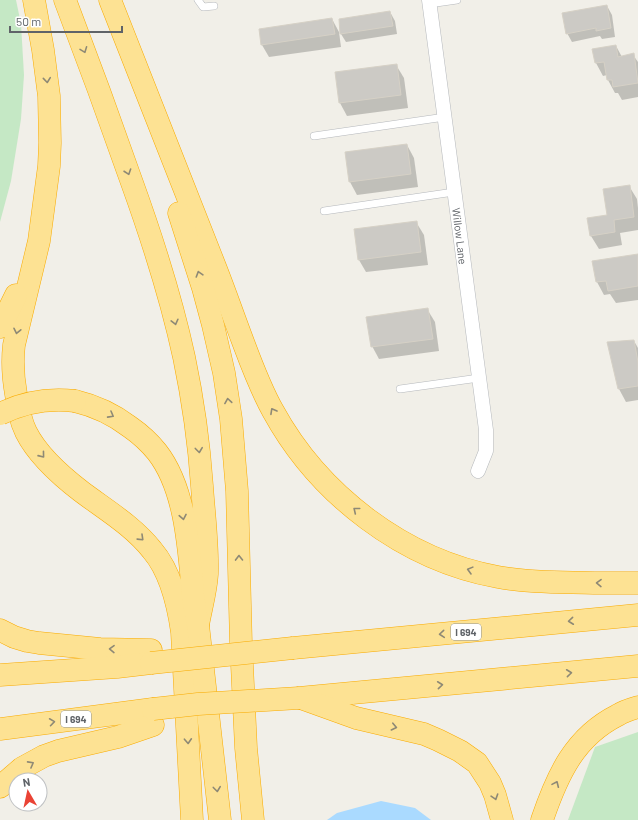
<svg xmlns="http://www.w3.org/2000/svg" width="638" height="820" viewBox="0 0 638 820" font-family="Barlow,sans-serif">
<style>
.green{fill:#c5e8c5}
.water{fill:#aadaff}
.shadow{fill:#0003}
.building{fill:#cccac5;stroke:#d6d1c6}
.lines{fill:none;stroke-linecap:round;stroke-linejoin:round}
.service-casing{stroke:#b5b8bc;stroke-width:8}
.minor-casing{stroke:#b5b8bc;stroke-width:15}
.motorway-casing{stroke:#f9ab00;stroke-width:23}
.service{stroke:#fff;stroke-width:7}
.minor{stroke:#fff;stroke-width:14}
.motorway{stroke:#fde293;stroke-width:22}
.motorway-bridge-casing{stroke:#f9ab00;stroke-width:23;stroke-linecap:butt}
.motorway-bridge{stroke:#fde293;stroke-width:22}
.oneway{stroke:#8e8975}
.labels{text-anchor:middle;dominant-baseline:central;stroke-width:3;stroke-linejoin:round;paint-order:stroke}
.shield{fill:#fff;stroke:#8f9295;stroke-width:1}
.shield-label{font-size:10px;font-weight:bold;fill:#5f6368}
.street-label{font-size:11px;fill:#5f6368;stroke:#fff}
</style>
<rect width="100%" height="100%" fill="#f1efe8"/>
<g class="green">
<path d="M0,0H16L21,24L24,75L21,119L11,181L0,222Z"/>
<path d="M638,732V820H568L595,747Z"/>
</g>
<path class="water" d="M381,801L415,808L431,820H327L337,813Z"/>
<g class="shadow">
<path d="M607,6L612,15L615,37L602,39L600,36L572,42L567,33Z"/>
<path d="M390,12L395,21L397,34L346,42L341,34L340,20Z"/>
<path d="M332,19L339,32L341,47L269,57L262,45Z"/>
<path d="M616,46L622,57L633,55L638,62V97L622,100L618,93H615L608,80L607,75L603,76L596,63L593,49Z"/>
<path d="M396,65L404,78L408,108L347,116L340,103Z"/>
<path d="M407,145L414,158L418,187L357,195L350,182L346,152Z"/>
<path d="M629,186L637,199L638,208V230L620,233L622,245L599,249L591,236L588,219L608,216Z"/>
<path d="M416,222L424,235L428,265L366,272L359,260Z"/>
<path d="M638,255V300L616,303L610,294L604,295L597,282Z"/>
<path d="M427,309L435,322L439,351L379,359L372,346Z"/>
<path d="M634,341L638,348V400L626,402L619,389Z"/>
</g>
<g class="building">
<path d="M607,5L611,28L596,31V28L566,34L562,13Z"/>
<path d="M390,11L393,26L340,34L339,19Z"/>
<path d="M332,18L335,34L261,45L259,29Z"/>
<path d="M616,45L618,57L634,53L638,83L613,87L612,80H607L604,62L595,63L592,49Z"/>
<path d="M397,64L401,95L339,103L335,72Z"/>
<path d="M407,144L411,174L349,182L345,152Z"/>
<path d="M630,185L634,217L614,220L615,232L590,236L587,218L607,215L603,189Z"/>
<path d="M417,221L421,252L358,260L354,229Z"/>
<path d="M638,254V286L608,291L606,281L596,282L592,261Z"/>
<path d="M428,308L433,339L371,347L366,317Z"/>
<path d="M634,340L638,362V386L618,389L607,342Z"/>
</g>
<g class="lines">
<defs>
<g id="service">
<path d="M198,0L203,7L214,6"/>
<path d="M429,4L457,0"/>
<path d="M314,136L445,117"/>
<path d="M324,211L454,192"/>
<path d="M400,389L479,378"/>
</g>
<path id="minor" d="M429,0L486,430V451L478,471"/>
<g id="motorway">
<path d="M34,0L43,50L49,96L50,143L49,166L39,241L14,345C12,362 13,377 16,394C18,407 20,420 26,432C38,456 61,476 82,492C106,510 133,526 152,550C171,572 178,604 182,632L192,820"/>
<path d="M65,0C88,60 110,120 131,180C152,238 171,297 184,357C193,400 199,443 202,486C204,515 208,545 207,574C206,591 201,608 198,625"/>
<path d="M110,0C145,90 181,179 216,269C225,292 233,315 242,339C251,363 260,388 273,411C319,495 404,560 498,577C530,583 562,582 594,583C609,583 623,583 638,583"/>
<path d="M179,213L203,288L213,325L224,373L231,419L237,491L241,644L246,748L253,820"/>
<path d="M0,327L16,295"/>
<path d="M75,401C96,406 113,414 130,427C140,434 149,442 157,452C186,489 189,550 193,595C194,605 196,615 198,625L220,820"/>
<path d="M0,630L14,637L27,641L39,643L100,649L151,650"/>
<path d="M293,648L638,615"/>
<path d="M0,675L117,667L151,663"/>
<path d="M299,698L638,666"/>
<path d="M306,700L356,718L424,734L438,740L460,751L477,763L490,783L495,795L502,820"/>
<path d="M0,729L153,709"/>
<path d="M0,787L22,768L44,756L58,751L118,737L153,725"/>
<path d="M542,820C557,776 574,737 618,715C624,711 631,709 638,707"/>
</g>
</defs>
<use href="#service" class="service-casing"/>
<use href="#minor" class="minor-casing"/>
<use href="#motorway" class="motorway-casing"/>
<use href="#service" class="service"/>
<use href="#minor" class="minor"/>
<use href="#motorway" class="motorway"/>
<defs>
<g id="motorway-bridge">
<path d="M0,414C24,402 49,398 75,401"/>
<path d="M151,663L293,648"/>
<path d="M153,709L198,704L299,698"/>
</g>
</defs>
<use href="#motorway-bridge" class="motorway-bridge-casing"/>
<use href="#motorway-bridge" class="motorway-bridge"/>
</g>
<defs><path id="oneway-chevron" d="M-2-3.5L2.5 0L-2 3.5" fill="none" stroke-width="1.6" stroke-linecap="round" stroke-linejoin="round"/></defs>
<g class="oneway">
<use href="#oneway-chevron" transform="translate(84 50) rotate(69)"/>
<use href="#oneway-chevron" transform="translate(47 80) rotate(84)"/>
<use href="#oneway-chevron" transform="translate(128 172) rotate(71)"/>
<use href="#oneway-chevron" transform="translate(199 274) rotate(-107)"/>
<use href="#oneway-chevron" transform="translate(175 322) rotate(76)"/>
<use href="#oneway-chevron" transform="translate(17 331) rotate(102)"/>
<use href="#oneway-chevron" transform="translate(228 401) rotate(-99)"/>
<use href="#oneway-chevron" transform="translate(273 411) rotate(-119)"/>
<use href="#oneway-chevron" transform="translate(111 415) rotate(29)"/>
<use href="#oneway-chevron" transform="translate(199 450) rotate(83)"/>
<use href="#oneway-chevron" transform="translate(42 455) rotate(51)"/>
<use href="#oneway-chevron" transform="translate(356 510) rotate(-141)"/>
<use href="#oneway-chevron" transform="translate(183 517) rotate(79)"/>
<use href="#oneway-chevron" transform="translate(141 538) rotate(44)"/>
<use href="#oneway-chevron" transform="translate(239 558) rotate(-91)"/>
<use href="#oneway-chevron" transform="translate(470 570) rotate(-165)"/>
<use href="#oneway-chevron" transform="translate(599 583) rotate(-179)"/>
<use href="#oneway-chevron" transform="translate(571 621) rotate(174)"/>
<use href="#oneway-chevron" transform="translate(442 634) rotate(175)"/>
<use href="#oneway-chevron" transform="translate(112 649) rotate(-179)"/>
<use href="#oneway-chevron" transform="translate(569 673) rotate(-6)"/>
<use href="#oneway-chevron" transform="translate(440 685) rotate(-6)"/>
<use href="#oneway-chevron" transform="translate(52 722) rotate(-8)"/>
<use href="#oneway-chevron" transform="translate(394 727) rotate(13)"/>
<use href="#oneway-chevron" transform="translate(188 741) rotate(87)"/>
<use href="#oneway-chevron" transform="translate(31 764) rotate(-29)"/>
<use href="#oneway-chevron" transform="translate(556 784) rotate(-66)"/>
<use href="#oneway-chevron" transform="translate(217 789) rotate(83)"/>
<use href="#oneway-chevron" transform="translate(495 797) rotate(72)"/>
</g>
<g class="labels">
<g class="shield">
<rect x="451" y="624" width="30" height="16" rx="3"/>
<rect x="61" y="711" width="30" height="16" rx="3"/>
</g>
<g class="shield-label">
<text x="466" y="632">I 694</text>
<text x="76" y="719">I 694</text>
</g>
<g class="street-label">
<text transform="translate(460 236) rotate(83)">Willow Lane</text>
</g>
</g>
<g transform="translate(28 792) rotate(351)"><circle r="19" fill="#ffffff" stroke="#bfc1c3"/>
<path d="M0-3L7 15L0 10L-7 15Z" fill="#ea4335"/>
<text y="-6" font-size="11" font-weight="bold" text-anchor="middle" fill="#5f6368">N</text>
</g>
<path d="M10 26v6h112v-6" fill="none" stroke="#5f6368" stroke-width="2"/>
<text x="16" y="26" font-size="12" fill="#5f6368" stroke="#ffffff" stroke-width="3" paint-order="stroke">50 m</text>
</svg>
